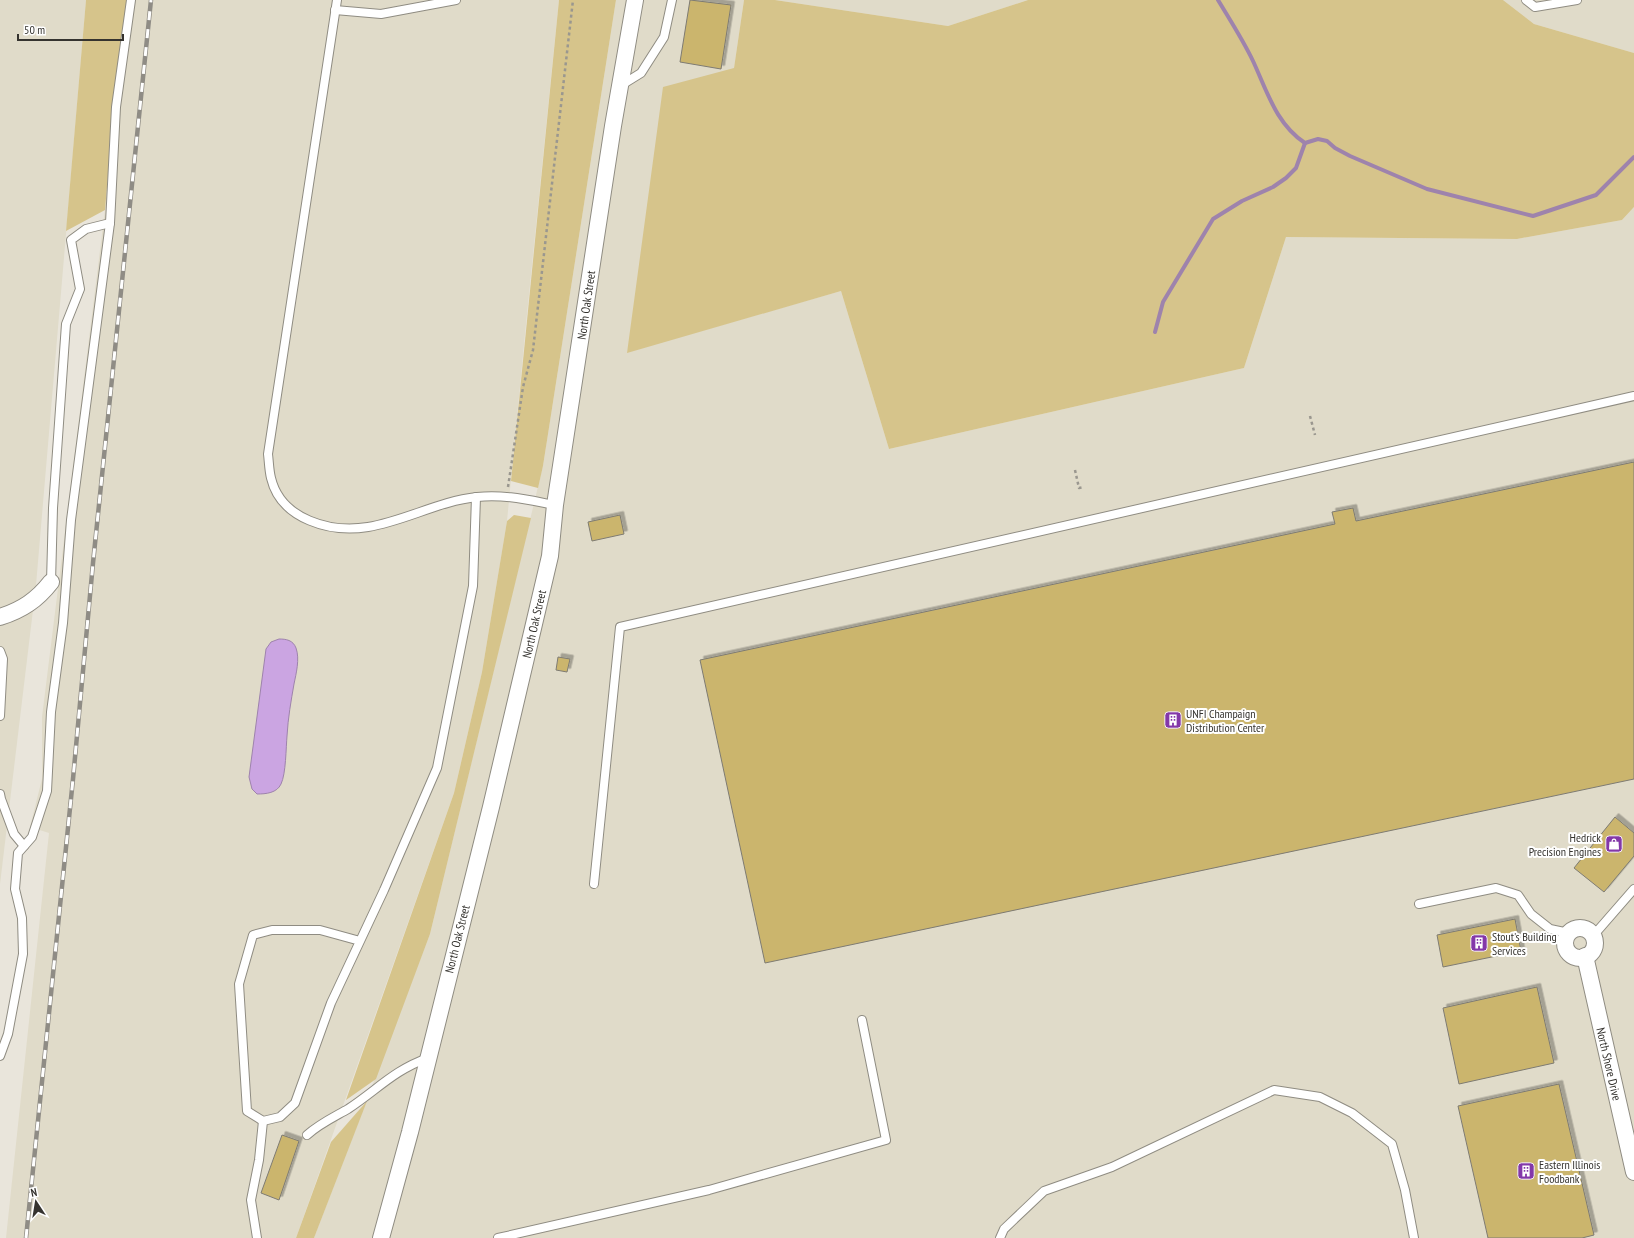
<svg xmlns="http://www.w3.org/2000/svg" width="1634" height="1238" viewBox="0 0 1634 1238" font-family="'PT Sans Narrow',sans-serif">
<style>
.built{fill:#e0dbc9}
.green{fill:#d6c48b}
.water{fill:#cba5e2;stroke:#9e83ac}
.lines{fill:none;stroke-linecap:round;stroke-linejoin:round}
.stream{stroke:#9e83ac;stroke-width:4}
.building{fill:#cbb56d;stroke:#7e7b72;filter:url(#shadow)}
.lane-casing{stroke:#8f8c82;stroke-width:10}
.street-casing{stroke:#8f8c82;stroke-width:18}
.path{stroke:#9a978f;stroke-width:2.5;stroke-dasharray:3 3;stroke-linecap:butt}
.lane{stroke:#fff;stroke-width:8}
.street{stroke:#fff;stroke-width:16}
.rail-casing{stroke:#8f8c85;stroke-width:4.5}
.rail{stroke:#fff;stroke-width:3;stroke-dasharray:9;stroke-linecap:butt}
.labels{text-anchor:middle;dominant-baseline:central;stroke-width:4;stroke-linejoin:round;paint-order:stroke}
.street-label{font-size:12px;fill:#35332f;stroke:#fff}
.poi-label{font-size:12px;fill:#35332f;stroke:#fff;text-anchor:start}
</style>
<defs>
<filter id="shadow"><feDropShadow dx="3.5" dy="-3.5" stdDeviation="0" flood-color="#0004"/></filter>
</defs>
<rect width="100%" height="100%" fill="#e9e5db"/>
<g class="built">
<path d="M0,0H86L36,585L0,884Z"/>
<path d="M129,0H559L526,324L507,521L482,672L454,793L296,1238H6L49,833L30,827L42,779V717L105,210L116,82Z"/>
<path d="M616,0H744L734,68L627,352L841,291L889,449L1244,368L1286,237L1517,239L1622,220L1634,207V1238H314L430,934L543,466Z"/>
<path d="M775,0H1028L948,26Z"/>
<path d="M1503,0H1634V53L1534,24Z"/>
</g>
<g class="green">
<path d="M86,0H129L116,82L105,210L66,231Z"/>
<path d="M559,0H616L543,466L538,488L511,481Z"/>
<path d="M744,0H775L948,26L1028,0H1503L1534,24L1634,53V207L1622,220L1517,239L1286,237L1244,368L889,449L841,291L627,353L663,87L734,68Z"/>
<path d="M514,515L531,518L430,934L376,1079L346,1100L454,793L482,672L507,521Z"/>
<path d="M367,1101L314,1238H296L331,1142Z"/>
</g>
<path class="water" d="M279,639C286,639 293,640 296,648C300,659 296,674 294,684C291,701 288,718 287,736C286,747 286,774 281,784C277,793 266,794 257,794L252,789L249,777L266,649L271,642Z"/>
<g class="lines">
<g class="stream">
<path d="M1218,0C1230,20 1243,40 1253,61C1267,91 1276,124 1305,143L1318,139L1327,141L1335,148L1350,156L1427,189L1533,216L1596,195L1634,157"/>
<path d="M1155,332L1163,302L1213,219L1242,201L1273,187L1286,178L1296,168L1305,143"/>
</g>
</g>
<g class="building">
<path d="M690,0L731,5L721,69L680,62Z"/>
<path d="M1634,462V779L765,963L700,660L1335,524L1332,512L1353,508L1356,521Z"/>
<path d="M620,515L624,534L592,541L588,522Z"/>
<path d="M558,657L570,659L567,672L556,670Z"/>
<path d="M1615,817L1634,833V856L1604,892L1574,868Z"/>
<path d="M1515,919L1521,951L1443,967L1437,935Z"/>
<path d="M1537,987L1554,1063L1459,1084L1443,1008Z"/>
<path d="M1559,1084L1594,1235L1582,1238H1488L1458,1106Z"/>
<path d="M282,1135L299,1141L279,1200L261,1193Z"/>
</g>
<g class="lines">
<defs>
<g id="lane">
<path d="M337,0L268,454C269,462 269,470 271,478C281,520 331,533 368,527C405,521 439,501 477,497C504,494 528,500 555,505"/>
<path d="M1526,0L1535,7L1577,0"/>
<path d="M335,10L381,14L456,0"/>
<path d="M620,86L641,73L664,37L672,0"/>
<path d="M51,582L53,508L66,324L80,289L71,240L86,229L110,223"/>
<path d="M0,651L3,659L0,716"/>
<path d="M0,794L1,799L14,834L24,846"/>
<path d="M594,884L620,627L1634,396"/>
<path d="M1419,904L1496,888L1518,895L1531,914L1550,929L1569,933"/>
<path d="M1593,936L1634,889"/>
<path d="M360,941L320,930H272L253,935L239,984L247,1111L263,1121L280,1117L295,1103L331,1003L384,890L437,768L473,586L476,497"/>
<path d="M0,1056L8,1034L23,954L22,918L15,889L18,853L32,837L47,791L51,712L63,623L71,520L110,223L116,107L131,0"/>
<path d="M307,1135C319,1124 334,1117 348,1109C377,1090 394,1070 428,1058"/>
<path d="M257,1238L251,1200L259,1160L263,1121"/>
<path d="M498,1238L709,1190L886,1140L862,1020"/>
<path d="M1000,1238L1004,1229L1044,1191L1112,1167L1274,1090L1320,1097L1352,1113L1392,1144L1405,1190L1414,1238"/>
</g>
<g id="street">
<path d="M0,617C22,610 37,600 51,582"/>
<circle cx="1580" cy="943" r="15"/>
<path d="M1585,956L1634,1172"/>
<path d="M381,1238L410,1132L491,807L550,556L555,505L613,126L635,0"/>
</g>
</defs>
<use href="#lane" class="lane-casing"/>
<use href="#street" class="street-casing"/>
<g class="path">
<path d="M1310,416L1315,435"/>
<path d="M1075,470L1079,488L1084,487"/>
<path d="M508,487L523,387L533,350L573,0"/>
</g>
<use href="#lane" class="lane"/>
<use href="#street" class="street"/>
<defs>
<path id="rail" d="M26,1238L73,779L93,563L151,0"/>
</defs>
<use href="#rail" class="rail-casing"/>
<use href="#rail" class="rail"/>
</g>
<defs>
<symbol id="building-square" viewBox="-11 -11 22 22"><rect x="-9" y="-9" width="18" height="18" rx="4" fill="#8338a9" stroke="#fff"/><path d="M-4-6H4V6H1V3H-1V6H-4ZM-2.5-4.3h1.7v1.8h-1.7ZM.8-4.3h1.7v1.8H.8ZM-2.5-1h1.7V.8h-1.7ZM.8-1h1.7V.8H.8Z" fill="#fff"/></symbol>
<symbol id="shop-square" viewBox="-11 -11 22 22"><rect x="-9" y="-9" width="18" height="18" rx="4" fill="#8338a9" stroke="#fff"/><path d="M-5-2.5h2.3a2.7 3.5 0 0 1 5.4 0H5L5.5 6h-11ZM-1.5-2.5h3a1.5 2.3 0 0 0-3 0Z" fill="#fff"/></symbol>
</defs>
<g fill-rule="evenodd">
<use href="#building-square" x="1163" y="710" width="20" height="20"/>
<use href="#shop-square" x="1604" y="834" width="20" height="20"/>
<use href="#building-square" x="1469" y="933" width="20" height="20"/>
<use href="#building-square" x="1516" y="1161" width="20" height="20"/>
</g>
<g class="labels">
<g class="street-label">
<text transform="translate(586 305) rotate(-82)">North Oak Street</text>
<text transform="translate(534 624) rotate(-77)">North Oak Street</text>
<text transform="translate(457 939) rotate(-76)">North Oak Street</text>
<text transform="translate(1609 1064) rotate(77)">North Shore Drive</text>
</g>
<g class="poi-label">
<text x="1186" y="713">UNFI Champaign<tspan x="1186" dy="14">Distribution Center</tspan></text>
<text x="1601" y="837" text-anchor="end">Hedrick<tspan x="1601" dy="14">Precision Engines</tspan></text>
<text x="1492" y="936">Stout's Building<tspan x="1492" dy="14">Services</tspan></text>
<text x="1539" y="1164">Eastern Illinois<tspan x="1539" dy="14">Foodbank</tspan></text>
</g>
</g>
<g transform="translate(36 1202) rotate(348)" stroke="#ffffff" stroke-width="3" paint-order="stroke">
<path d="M0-3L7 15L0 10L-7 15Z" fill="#35332f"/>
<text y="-6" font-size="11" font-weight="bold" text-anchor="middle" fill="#35332f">N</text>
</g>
<path d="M18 34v6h105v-6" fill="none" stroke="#35332f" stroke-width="2"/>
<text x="24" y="34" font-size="12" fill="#35332f" stroke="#ffffff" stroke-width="3" paint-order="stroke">50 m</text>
</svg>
